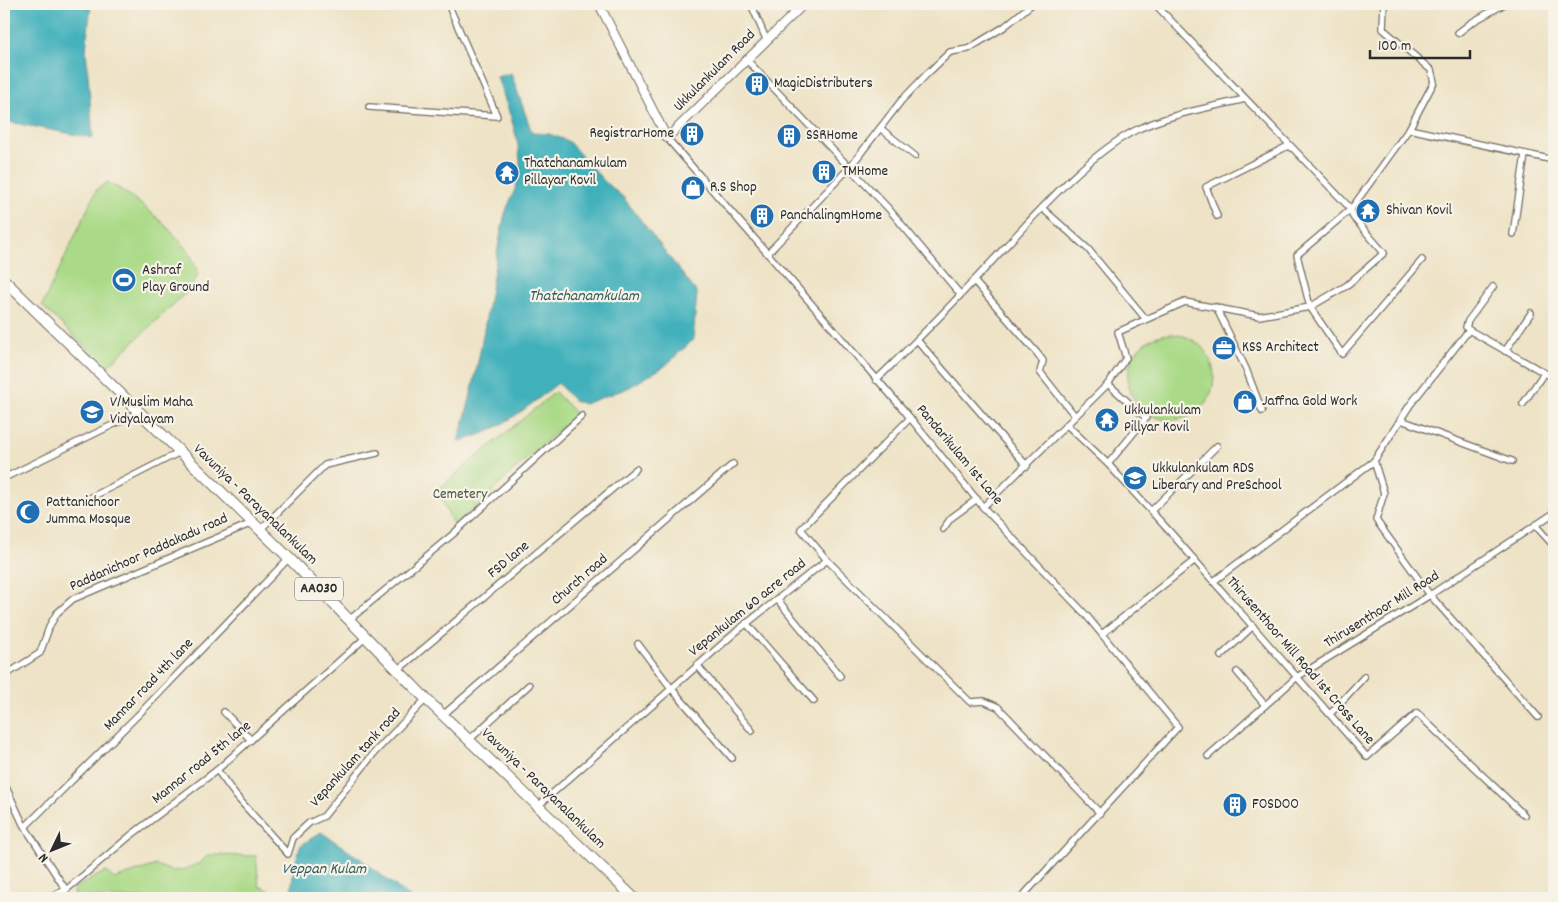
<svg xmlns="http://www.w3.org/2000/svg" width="1558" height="902" viewBox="0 0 1558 902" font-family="Dekko,sans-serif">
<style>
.green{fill:#aada87;stroke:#6a8259}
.water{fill:#40b0bb;stroke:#366e73}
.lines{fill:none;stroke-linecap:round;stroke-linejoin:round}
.street-casing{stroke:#6f6b61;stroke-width:8}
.secondary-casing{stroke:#6f6b61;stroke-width:10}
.highway-casing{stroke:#6f6b61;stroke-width:12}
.street{stroke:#fff;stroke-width:5.5}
.secondary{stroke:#fff;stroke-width:8}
.highway{stroke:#fff;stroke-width:10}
.labels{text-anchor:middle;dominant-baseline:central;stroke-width:4.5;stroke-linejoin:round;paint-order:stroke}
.shield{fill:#f7f3e8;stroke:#686764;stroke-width:1}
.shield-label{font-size:14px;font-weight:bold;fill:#2b2b2b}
.street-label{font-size:15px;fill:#2b2b2b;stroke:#f7f3e8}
.poi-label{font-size:15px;fill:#2b2b2b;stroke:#f7f3e8;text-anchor:start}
.park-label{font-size:15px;fill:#4b5742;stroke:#f7f3e8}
.water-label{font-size:16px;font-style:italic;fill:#325a5d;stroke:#f7f3e8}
</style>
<rect width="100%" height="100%" fill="#f7f3e8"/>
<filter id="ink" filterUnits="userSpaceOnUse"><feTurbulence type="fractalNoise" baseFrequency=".02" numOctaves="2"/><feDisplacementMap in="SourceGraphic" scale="10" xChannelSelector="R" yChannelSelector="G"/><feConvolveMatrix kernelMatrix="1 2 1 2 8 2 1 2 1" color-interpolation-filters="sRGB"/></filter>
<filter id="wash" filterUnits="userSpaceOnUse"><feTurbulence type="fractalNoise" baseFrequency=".0096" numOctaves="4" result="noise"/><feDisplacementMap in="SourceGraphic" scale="20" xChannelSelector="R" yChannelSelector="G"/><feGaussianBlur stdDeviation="1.12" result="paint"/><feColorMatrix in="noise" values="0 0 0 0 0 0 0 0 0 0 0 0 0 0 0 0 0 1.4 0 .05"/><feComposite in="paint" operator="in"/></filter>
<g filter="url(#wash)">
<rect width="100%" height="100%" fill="#eee3c6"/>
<g class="green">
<path d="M108,182C132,194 178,233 191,256C194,262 196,268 198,274L192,287L107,367L42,306L97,189Z"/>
<circle cx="1171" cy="377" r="43"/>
<path d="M555,392L576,414L454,526L437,490Z"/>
<path d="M208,855L256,856L259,886L272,892V898H76L73,889L106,871L114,879L156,865L172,871L182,870L200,863Z"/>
</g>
<g class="water">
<path d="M4,4H91L86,50L93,138L4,121Z"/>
<path d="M511,73L532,133L549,134L568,141L606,183L623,197L697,293L693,340L665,366L628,388L584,404L573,400L558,383C528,407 496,434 458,441C481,370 488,296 503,222C507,200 522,186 520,161C518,132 506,104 497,77Z"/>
<path d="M321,832L362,860L411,898H291L293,871L300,846Z"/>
</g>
</g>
<g filter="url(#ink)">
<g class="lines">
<defs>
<g id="street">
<path d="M751,4L766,39"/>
<path d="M1384,4L1383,29L1431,70L1434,82L1409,129"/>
<path d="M1458,33L1471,23L1504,4"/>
<path d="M746,59L888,208L960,294"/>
<path d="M369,107L497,116L448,4"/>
<path d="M880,128L915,156"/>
<path d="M667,138L902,408L983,507L1086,615L1178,727L1021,898"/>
<path d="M1042,208L1088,249L1145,318"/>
<path d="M1217,216L1206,187L1288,146L1291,148"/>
<path d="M1513,234L1525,155"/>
<path d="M768,253L850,167L901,101L927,74L950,52L968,49L1004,27L1032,4"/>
<path d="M1422,260L1342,354L1310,307L1346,286L1384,253L1353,217L1351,209L1409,129L1554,160"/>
<path d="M974,281L1037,353L1043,361L1040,372L1075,416"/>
<path d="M1216,307L1246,369L1262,411"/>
<path d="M1469,330L1466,327L1468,321L1493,287"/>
<path d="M917,340L1027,466"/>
<path d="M1505,351L1531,313"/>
<path d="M876,380C921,337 964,292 1006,246C1041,209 1090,153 1136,130C1169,114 1209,108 1245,99"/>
<path d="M1523,404L1544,373"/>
<path d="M1401,420L1512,461"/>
<path d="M1067,425L1108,464L1171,533L1367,757L1417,713L1524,815"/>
<path d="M1374,461L1410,405L1469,330L1550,376L1554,373"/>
<path d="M1108,464L1146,418L1108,384"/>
<path d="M4,478L139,412"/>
<path d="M84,501L180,452"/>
<path d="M983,507L1108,384L1126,358L1118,332L1185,302L1259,316L1310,307L1297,255L1351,209L1155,4"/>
<path d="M1151,511L1217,446"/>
<path d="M1535,525L1554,546"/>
<path d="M943,529L951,518L977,499"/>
<path d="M260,530L325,465L377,453"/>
<path d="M827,560L970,702L984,701L998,707L1100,813"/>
<path d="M1214,581L1374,461L1384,493L1376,520L1430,595L1538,717"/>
<path d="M777,599L840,676"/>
<path d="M349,620L452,535L582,416"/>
<path d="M746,623L814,701"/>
<path d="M1102,634L1195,560"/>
<path d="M638,644L671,688L732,758"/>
<path d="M1221,656L1253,626"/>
<path d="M697,665L752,731"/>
<path d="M398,670L636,469"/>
<path d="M1237,672L1265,705"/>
<path d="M4,676L40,653L50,625L57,613L73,599L252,523"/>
<path d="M224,712L251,740"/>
<path d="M1330,714L1364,677"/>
<path d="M443,715L733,464"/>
<path d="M469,740L529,685"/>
<path d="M1208,756L1297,677L1430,595L1554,513"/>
<path d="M217,770L236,796L288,854L293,838L309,823L324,816L375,752L426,699"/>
<path d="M4,783L23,824L66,890"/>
<path d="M538,806L737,631L827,560L801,529L910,418"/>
<path d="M25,827L146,707L289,558"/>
<path d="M47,898L66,890L130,836L217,770L365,638"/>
</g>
<path id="secondary" d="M599,4L667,138L804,4"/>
<path id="highway" d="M4,280L289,558L426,699L634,898"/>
</defs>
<use href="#street" class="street-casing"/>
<use href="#secondary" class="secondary-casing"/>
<use href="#highway" class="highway-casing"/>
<use href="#street" class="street"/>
<use href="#secondary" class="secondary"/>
<use href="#highway" class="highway"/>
</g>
</g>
<defs>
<symbol id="building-disc" viewBox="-11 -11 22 22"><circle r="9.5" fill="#1f6fb2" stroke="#f7f3e8"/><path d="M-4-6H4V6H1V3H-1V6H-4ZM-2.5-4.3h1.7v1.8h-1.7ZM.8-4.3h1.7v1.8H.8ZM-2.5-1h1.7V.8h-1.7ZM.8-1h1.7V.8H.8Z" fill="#fff"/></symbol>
<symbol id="temple-disc" viewBox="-11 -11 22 22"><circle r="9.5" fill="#1f6fb2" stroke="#f7f3e8"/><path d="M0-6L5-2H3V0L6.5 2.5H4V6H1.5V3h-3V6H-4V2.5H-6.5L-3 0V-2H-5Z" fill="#fff"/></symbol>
<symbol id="shop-disc" viewBox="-11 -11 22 22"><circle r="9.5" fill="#1f6fb2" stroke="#f7f3e8"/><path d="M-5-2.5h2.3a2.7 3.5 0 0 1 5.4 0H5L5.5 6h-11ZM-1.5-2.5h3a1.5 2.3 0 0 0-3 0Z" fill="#fff"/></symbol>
<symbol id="stadium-disc" viewBox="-11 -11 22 22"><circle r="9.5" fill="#1f6fb2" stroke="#f7f3e8"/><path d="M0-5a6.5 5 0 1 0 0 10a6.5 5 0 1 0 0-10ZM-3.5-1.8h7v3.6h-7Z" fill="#fff"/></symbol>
<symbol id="office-disc" viewBox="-11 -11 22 22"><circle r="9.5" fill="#1f6fb2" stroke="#f7f3e8"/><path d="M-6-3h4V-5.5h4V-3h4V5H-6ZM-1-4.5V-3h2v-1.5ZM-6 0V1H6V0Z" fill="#fff"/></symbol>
<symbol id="school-disc" viewBox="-11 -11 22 22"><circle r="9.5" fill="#1f6fb2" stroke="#f7f3e8"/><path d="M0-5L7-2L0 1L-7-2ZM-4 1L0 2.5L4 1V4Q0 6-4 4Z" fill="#fff"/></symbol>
<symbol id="mosque-disc" viewBox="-11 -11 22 22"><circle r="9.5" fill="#1f6fb2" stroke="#f7f3e8"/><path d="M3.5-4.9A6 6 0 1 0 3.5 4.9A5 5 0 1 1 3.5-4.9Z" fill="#fff"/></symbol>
</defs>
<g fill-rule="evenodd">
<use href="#building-disc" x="743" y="70" width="28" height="28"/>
<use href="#building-disc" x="678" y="120" width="28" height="28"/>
<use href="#building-disc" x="775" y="122" width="28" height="28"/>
<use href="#building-disc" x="810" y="158" width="28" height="28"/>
<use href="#temple-disc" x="493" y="159" width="28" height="28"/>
<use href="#shop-disc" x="679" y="174" width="28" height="28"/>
<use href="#temple-disc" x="1354" y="197" width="28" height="28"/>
<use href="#building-disc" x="748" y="202" width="28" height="28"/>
<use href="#stadium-disc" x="110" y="266" width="28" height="28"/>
<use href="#office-disc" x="1210" y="334" width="28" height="28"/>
<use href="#shop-disc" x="1231" y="388" width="28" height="28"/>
<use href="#school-disc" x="78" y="398" width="28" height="28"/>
<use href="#temple-disc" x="1093" y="406" width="28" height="28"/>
<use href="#school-disc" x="1121" y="464" width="28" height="28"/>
<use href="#mosque-disc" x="14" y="498" width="28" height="28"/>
<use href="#building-disc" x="1221" y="791" width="28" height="28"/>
</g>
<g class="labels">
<rect class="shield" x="295" y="577.5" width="48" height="23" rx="4"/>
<g class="shield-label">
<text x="319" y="589">AA030</text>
</g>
<g class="street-label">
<text transform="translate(715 71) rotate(-45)">Ukkulankulam Road</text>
<text transform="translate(959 455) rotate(50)">Pandarikulam 1st Lane</text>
<text transform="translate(255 505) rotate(44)">Vavuniya - Parayanalankulam</text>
<text transform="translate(149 553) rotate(-24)">Paddanichoor Paddakadu road</text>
<text transform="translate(509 560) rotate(-40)">FSD lane</text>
<text transform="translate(580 580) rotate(-41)">Church road</text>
<text transform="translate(748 608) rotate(-39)">Vepankulam 60 acre road</text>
<text transform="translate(1382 610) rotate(-32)">Thirusenthoor Mill Road</text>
<text transform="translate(1300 661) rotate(49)">Thirusenthoor Mill Road 1st Cross Lane</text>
<text transform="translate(149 685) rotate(-46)">Mannar road 4th lane</text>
<text transform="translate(356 758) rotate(-48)">Vepankulam tank road</text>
<text transform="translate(202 763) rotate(-39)">Mannar road 5th lane</text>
<text transform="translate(543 789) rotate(44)">Vavuniya - Parayanalankulam</text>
</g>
<g class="poi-label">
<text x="774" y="84">MagicDistributers</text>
<text x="674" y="134" text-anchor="end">RegistrarHome</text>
<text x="806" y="136">SSRHome</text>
<text x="524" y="164">Thatchanamkulam<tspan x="524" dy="17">Pillayar Kovil</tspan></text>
<text x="842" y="172">TMHome</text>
<text x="710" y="188">R.S Shop</text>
<text x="1386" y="211">Shivan Kovil</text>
<text x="780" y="216">PanchalingmHome</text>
<text x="142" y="271">Ashraf<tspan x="142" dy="17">Play Ground</tspan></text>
<text x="1242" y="348">KSS Architect</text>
<text x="1262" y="402">Jaffna Gold Work</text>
<text x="110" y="403">V/Muslim Maha<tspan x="110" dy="17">Vidyalayam</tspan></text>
<text x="1124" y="411">Ukkulankulam<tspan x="1124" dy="17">Pillyar Kovil</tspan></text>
<text x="1152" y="469">Ukkulankulam RDS<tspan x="1152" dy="17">Liberary and PreSchool</tspan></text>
<text x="46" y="503">Pattanichoor<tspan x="46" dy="17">Jumma Mosque</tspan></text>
<text x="1252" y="805">FOSDOO</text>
</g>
<g class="park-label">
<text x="460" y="495">Cemetery</text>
</g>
<g class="water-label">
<text x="584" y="296">Thatchanamkulam</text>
<text x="324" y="869">Veppan Kulam</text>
</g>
</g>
<rect width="1558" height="902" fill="none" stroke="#f7f3e8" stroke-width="20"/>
<g transform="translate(52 850) rotate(227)" stroke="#f7f3e8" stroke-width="4" paint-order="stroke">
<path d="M0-4L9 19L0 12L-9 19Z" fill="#2b2b2b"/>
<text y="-8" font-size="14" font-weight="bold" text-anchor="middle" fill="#2b2b2b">N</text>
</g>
<path d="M1370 50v8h100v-8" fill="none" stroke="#2b2b2b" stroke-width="2.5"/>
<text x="1378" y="50" font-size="15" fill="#2b2b2b" stroke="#f7f3e8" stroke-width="4" paint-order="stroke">100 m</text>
</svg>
